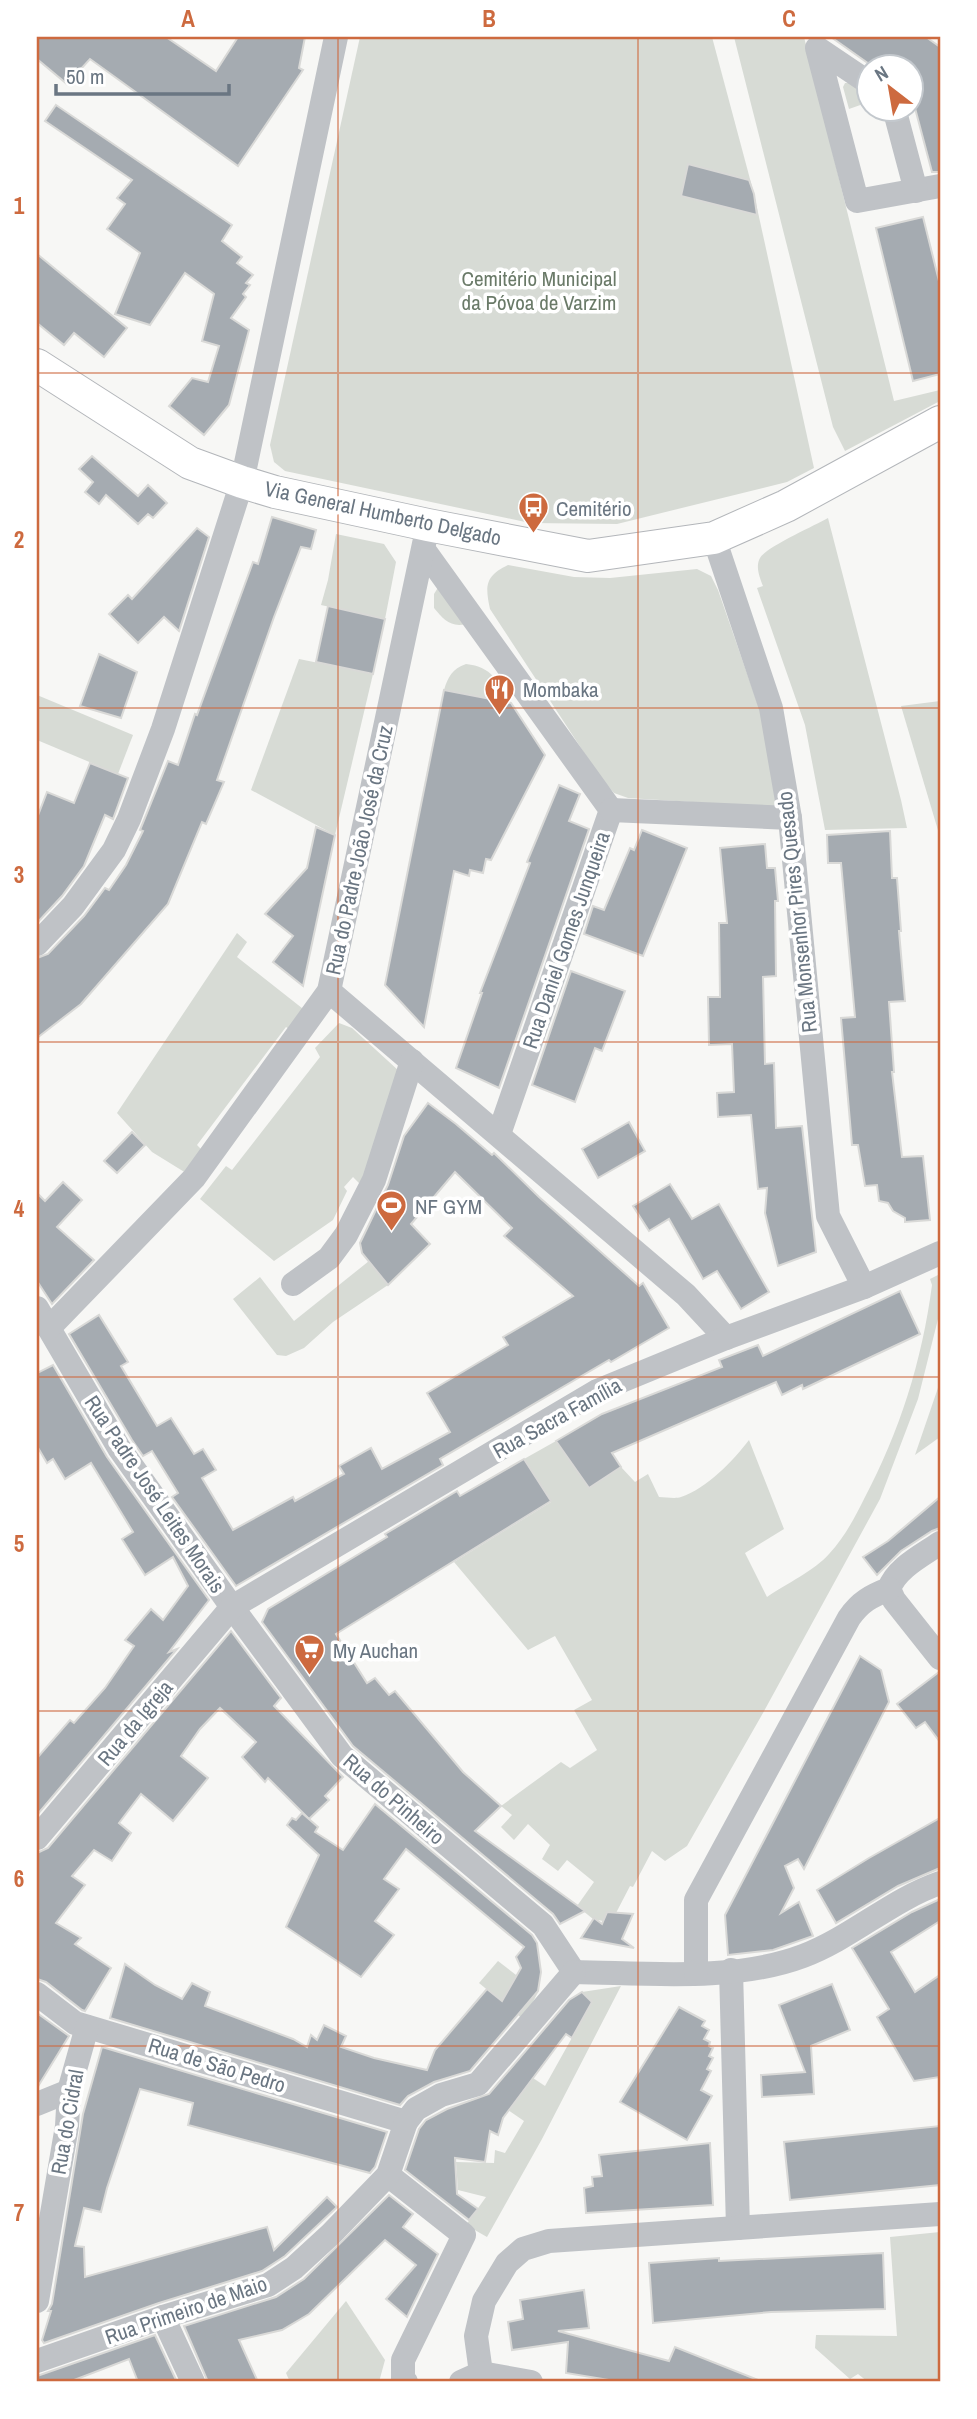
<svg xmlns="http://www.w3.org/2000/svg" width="977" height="2419" viewBox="0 0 977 2419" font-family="'Archivo Narrow',sans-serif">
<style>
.green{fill:#d7dbd5}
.building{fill:#a5abb1;stroke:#d9d9d7;stroke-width:2}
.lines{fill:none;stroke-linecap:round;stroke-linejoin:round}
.major-casing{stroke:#b3b6ba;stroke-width:34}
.minor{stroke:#bfc2c6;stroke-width:24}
.major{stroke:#fff;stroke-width:32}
.grid{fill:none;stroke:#cd6a3f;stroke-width:2;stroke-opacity:0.55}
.labels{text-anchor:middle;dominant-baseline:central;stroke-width:7;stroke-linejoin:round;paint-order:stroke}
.park-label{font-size:21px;fill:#6a7a68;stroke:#fff}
.poi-label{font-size:21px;fill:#6a7682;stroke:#fff;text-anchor:start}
.street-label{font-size:21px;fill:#6a7682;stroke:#fff}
.neatline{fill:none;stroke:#cd6a3f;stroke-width:2.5}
.grid-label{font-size:23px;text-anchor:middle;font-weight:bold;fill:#cd6a3f}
</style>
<rect width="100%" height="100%" fill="#f7f7f5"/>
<g class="green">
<path d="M360,37H712L754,194L814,468L787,482L617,524L530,523L285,471L274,462L270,445Z"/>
<path d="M734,37H804L894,401L940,390V401L845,451L833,427Z"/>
<path d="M845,83H849L868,96L869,108L866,103L849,109L843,87Z"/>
<path d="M828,518L901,800L907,828L825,830L805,725L757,588L763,586C760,578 755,567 760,558C766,547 814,526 828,518Z"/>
<path d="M336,534L384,544L396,562L385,619L321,605L328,580Z"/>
<path d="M508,565L574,577L610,578L697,569L711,576L718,590L767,731L780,803L772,807L628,798L614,793L600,777L490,609C485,586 485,576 508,565Z"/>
<path d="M439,586L466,624C451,628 443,619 434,608V594Z"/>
<path d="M299,659L373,674L335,835L251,790Z"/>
<path d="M466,664C493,667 498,682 511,703L444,690C448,677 452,669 466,664Z"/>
<path d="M37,695L133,735L118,774L37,740Z"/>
<path d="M940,701V837L901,706Z"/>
<path d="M237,933L247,942L237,957L307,1012L293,1032L286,1027L197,1145L203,1151L186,1173L152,1152L117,1113Z"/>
<path d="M339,1023L352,1028L399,1071L365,1177L359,1183L353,1177L344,1187L347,1191L333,1220L274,1261L200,1199L226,1166L232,1170L320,1057L315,1048Z"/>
<path d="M369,1261L388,1285L333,1322L304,1348L286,1356L277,1355L233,1299L260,1277L294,1321Z"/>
<path d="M940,1274V1311L918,1399L880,1499L763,1713L687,1846L665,1861L652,1851L633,1887L630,1886L616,1913L607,1912L603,1921L593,1919L577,1906L594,1882L567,1860L558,1871L542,1859L550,1845L528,1824L514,1840L501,1827L512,1815L501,1806L561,1762L570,1768L597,1750L574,1710L592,1700L555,1636L528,1650L454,1562L551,1502L524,1459L556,1441L589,1488L621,1467L635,1482L648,1474L659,1497C666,1497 675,1499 681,1497C706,1489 734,1460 749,1440L784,1529L745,1553L767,1597C786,1584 815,1570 829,1554C844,1538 854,1519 864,1499C900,1431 922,1361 932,1285L930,1279Z"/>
<path d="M940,1382V1437L915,1455Z"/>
<path d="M498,1961L538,1992L524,2020L479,1983Z"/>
<path d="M621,1986L542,2139L487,2237L466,2225L486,2197L458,2190L456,2162L494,2163L495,2150L505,2153L524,2121L508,2110L533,2078L545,2086L592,2002L582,1992Z"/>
<path d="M940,2232V2382H868L858,2374L850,2379L815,2348L816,2335L897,2336L890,2237Z"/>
<path d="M346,2301L385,2360L379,2382H290L286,2373Z"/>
</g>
<g class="building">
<path d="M37,37H166L216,71L238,37H305L299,68L303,70L238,166L90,59L67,84L37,59Z"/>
<path d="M831,37H926L940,47V172H932L911,93V66H872Z"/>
<path d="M56,105L232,225L222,241L242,257L237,263L253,275L246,283L250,285L243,294L246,297L231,318L249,330L229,405L204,435L169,406L192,378L208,382L219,346L202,341L214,294L185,273L150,325L115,314L140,253L107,229L125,204L117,198L132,180L45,121Z"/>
<path d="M688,164L749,180L754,194L757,215L681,196Z"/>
<path d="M923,217L940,285V374L913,381L876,228Z"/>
<path d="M37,254L127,328L104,357L74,333L64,345L37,323Z"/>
<path d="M92,456L138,496L148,485L167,503L153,518L148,514L138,524L106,495L99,504L85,492L93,482L79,469Z"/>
<path d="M272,517L316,530L311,549L301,547L274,617L217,780L224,782L206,824L202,822L168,904L81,1004L37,1038V958L48,954L84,916L105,888L109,890L126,865L143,831L140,830L168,761L178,765L195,714L197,715L253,562L258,564Z"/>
<path d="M197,528L209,537L179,631L164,617L138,643L109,614L128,595L132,599Z"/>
<path d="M328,606L385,619L373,674L316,662Z"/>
<path d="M99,654L137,672L121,718L80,706Z"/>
<path d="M444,690L511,703L545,755L491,860L486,859L483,873L470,870L469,876L454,871L424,1027L385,985Z"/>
<path d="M90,763L128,778L113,819L105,815L84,866L62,896L37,923V818L47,792L74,803Z"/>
<path d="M559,785L580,794L569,821L589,829L499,1088L456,1068L482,993H480L530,863L527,862Z"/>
<path d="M316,827L335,835L303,986L273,962L293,936L265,914L307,868Z"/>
<path d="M642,830L687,848L643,956L584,934L593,906L604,910L630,848L634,850Z"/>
<path d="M890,831L892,878H897L901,931H899L905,1001L889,1002L894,1072H892L902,1157L923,1156L930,1220L905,1222V1218L893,1211L888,1203L879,1201L877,1185L865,1186L858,1145H852L841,1018L855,1017L841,863H828L827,835Z"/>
<path d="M765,844L767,868H775L778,901H775L776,976L763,977L765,1064L774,1063L776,1128L802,1126L816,1252L778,1266L765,1213L767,1188L758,1189L751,1115L718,1117L717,1093L734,1092L732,1044L709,1045L708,997H720L719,923H727L720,848Z"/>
<path d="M571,971L625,991L602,1051L595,1048L575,1102L532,1085Z"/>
<path d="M428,1103L456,1124L492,1155L494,1153L539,1197L639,1286L643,1283L669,1328L611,1362L609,1360L440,1459L443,1465L236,1586L172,1497L178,1493L152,1451L143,1456L132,1440L69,1334L99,1315L128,1362L121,1366L157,1426L171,1418L194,1454L203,1449L216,1470L202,1478L233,1530L293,1497L295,1501L344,1474L339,1466L371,1448L382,1469L450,1432L427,1393L508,1345L503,1337L573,1296L504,1236L512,1228L455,1172L411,1224L430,1244L388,1285L362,1253L360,1243L388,1185L404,1136Z"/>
<path d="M629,1122L645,1151L598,1178L582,1149Z"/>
<path d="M132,1132L145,1145L117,1173L104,1161Z"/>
<path d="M63,1182L82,1200L57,1227L94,1260L52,1304L37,1281V1193L45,1201Z"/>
<path d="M670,1184L692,1219L719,1204L769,1292L741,1309L717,1271L703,1279L669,1219L649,1231L633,1206Z"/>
<path d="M900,1291L920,1334L803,1389L802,1385L782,1395L776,1382L612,1453L621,1467L589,1488L556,1441L602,1414L722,1367L719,1360L758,1345L763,1356Z"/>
<path d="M53,1365L107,1457L209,1600L169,1652L177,1649L37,1815V1758L70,1720L74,1723L105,1688L134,1646L125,1640L151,1609L163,1620L188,1586L173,1557L145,1575L122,1539L133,1532L91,1463L65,1479L53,1459L47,1463L37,1446V1373Z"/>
<path d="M524,1459L551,1501L336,1634L367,1683L375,1678L389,1695L395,1691L463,1772L501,1806L475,1831L585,1911L560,1924L553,1914L353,1746L262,1622L268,1609L387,1537L385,1534L457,1491L460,1496Z"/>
<path d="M940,1497V1528L932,1531L901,1551L877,1575L863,1557L888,1541Z"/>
<path d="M231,1631L281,1698L274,1706L343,1777L325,1796L329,1800L309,1819L268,1778L265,1782L242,1757L256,1742L220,1708L200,1729L181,1756L208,1778L173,1821L141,1794L119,1823L131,1833L112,1861L94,1850L72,1876L85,1885L56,1923L81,1938L75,1944L111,1968L85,2011L82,2010L46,1982L37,1979V1853L48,1848Z"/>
<path d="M860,1656L881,1670L889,1702L804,1869L798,1859L785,1866L794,1888L781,1913L799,1902L813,1936L773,1950L728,1955L725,1915Z"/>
<path d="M939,1672L940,1673V1742L925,1722L916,1728L897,1704Z"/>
<path d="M375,1804L532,1935L537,1943L541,1972L538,1991L470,2071L434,2082L408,2096L400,2105L110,2018L125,1964L155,1985L182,1999L192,1983L210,1992L205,2006L293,2039L307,2047L311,2035L317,2040L324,2025L346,2036L341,2047L374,2058L427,2070L435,2050L487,1989L502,2001L521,1968L516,1957L524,1947L406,1849L384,1879L399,1889L375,1921L394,1935L361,1977L286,1927L319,1855L287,1825L292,1818L296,1820L302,1813L318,1827L315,1832L343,1850Z"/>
<path d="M940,1818V1868L898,1886L836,1923L817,1890L869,1858Z"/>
<path d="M940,1899V1921L891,1952L915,1992L940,1975V2077L914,2081L877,2017L889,2009L852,1948L912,1912Z"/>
<path d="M607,1912L633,1914L622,1939L634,1948L581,1938L594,1918L602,1924Z"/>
<path d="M832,1984L850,2030L811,2046L814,2094L762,2097L761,2075L805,2072L779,2005Z"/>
<path d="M582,1992L592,2002L572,2038L566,2034L503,2118L498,2135L490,2131L485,2162L455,2158L457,2194L478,2209L469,2220L405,2170L419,2129L426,2120L447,2109L489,2094L569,2000Z"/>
<path d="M679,2007L705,2021L702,2026L709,2030L704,2039L710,2042L709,2046L713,2048L709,2056L713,2058L707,2069L711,2071L701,2090L712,2096L687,2140L620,2102Z"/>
<path d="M37,2013L69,2036L37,2088Z"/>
<path d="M102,2047L387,2132L375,2167L370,2173L188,2125L193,2103L140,2089L107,2188L101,2212L84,2208L75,2246L84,2247L85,2277L267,2227L274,2250L327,2197L337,2207L285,2256L262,2271L159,2303L44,2343L42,2340L51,2311H48L52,2304L83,2114Z"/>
<path d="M940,2126V2185L790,2200L784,2142Z"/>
<path d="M710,2143L713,2205L586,2213L584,2188L593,2186L592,2177L602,2176L599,2155Z"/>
<path d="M389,2195L413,2214L403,2227L438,2254L407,2317L386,2299L416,2265L385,2240L309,2314L282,2330L239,2340L258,2382H208L184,2326L276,2297L304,2279Z"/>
<path d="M883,2253L885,2309L771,2312L653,2323L649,2263L719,2258V2261Z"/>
<path d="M584,2290L589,2328L558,2331L669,2361L675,2347L763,2382H621L566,2373L568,2342L512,2350L508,2322L523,2319L520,2300Z"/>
<path d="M155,2335L177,2382H138L129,2359L69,2382H37V2376Z"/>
</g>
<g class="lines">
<defs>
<path id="major" d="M37,365L190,463L242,482L275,492L428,525L588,556L714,538L786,506L940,422"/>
</defs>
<use href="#major" class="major-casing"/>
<g class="minor">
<path d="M869,83L817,48L857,201L940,186"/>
<path d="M894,108L916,191"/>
<path d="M714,538L771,708L790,818L828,1216L864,1287"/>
<path d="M424,550L611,810L499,1134"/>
<path d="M611,810L790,818"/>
<path d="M37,944L73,906L114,850L129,819L163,729L242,482L336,37"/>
<path d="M329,991L686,1295L726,1338"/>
<path d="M293,1284L329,1258L346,1235L374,1180L412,1061"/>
<path d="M37,1308L119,1448L232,1607L342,1756L543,1925L574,1972"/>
<path d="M49,1328L194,1178L329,991L428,525"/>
<path d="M940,1543C923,1555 896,1568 889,1589L894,1600L940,1658"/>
<path d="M37,1838L232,1607L597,1391L726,1338L864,1287L940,1253"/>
<path d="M731,1970L738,2228"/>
<path d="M574,1972C647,1973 734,1982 803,1956C851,1938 891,1900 940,1883"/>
<path d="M696,1973V1900L849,1618C860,1602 871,1596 889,1589"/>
<path d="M37,1994L75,2023L406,2122"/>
<path d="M37,2104L69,2091"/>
<path d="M388,2175L464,2235L403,2360V2379L406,2382"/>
<path d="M37,2301L67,2126L69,2091L87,2027"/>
<path d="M163,2317L193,2382"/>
<path d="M37,2361L163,2317L268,2285L294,2268L331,2234L388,2175L406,2122L416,2109L441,2095L478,2084L574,1972"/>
<path d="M481,2373L476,2336L484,2301L507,2263L523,2249L549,2241L940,2214"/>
<path d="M461,2382L481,2373L531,2382"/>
</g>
<use href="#major" class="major"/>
</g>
<path class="grid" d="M338,37V2382M638,37V2382M37,373H940M37,708H940M37,1042H940M37,1377H940M37,1711H940M37,2046H940"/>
<defs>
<symbol id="bus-pin" viewBox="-11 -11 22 30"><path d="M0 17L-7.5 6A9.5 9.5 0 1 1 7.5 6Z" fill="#cd6a3f" stroke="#fff"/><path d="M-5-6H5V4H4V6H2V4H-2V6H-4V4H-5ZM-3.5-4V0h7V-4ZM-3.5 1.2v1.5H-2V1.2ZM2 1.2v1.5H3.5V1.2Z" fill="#fff"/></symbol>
<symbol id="restaurant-pin" viewBox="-11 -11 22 30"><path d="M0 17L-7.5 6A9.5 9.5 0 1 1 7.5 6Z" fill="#cd6a3f" stroke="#fff"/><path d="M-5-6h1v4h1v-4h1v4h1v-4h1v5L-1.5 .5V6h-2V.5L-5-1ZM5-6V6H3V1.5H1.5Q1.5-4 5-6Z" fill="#fff"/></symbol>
<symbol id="stadium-pin" viewBox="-11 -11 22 30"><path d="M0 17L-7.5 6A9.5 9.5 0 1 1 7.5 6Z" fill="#cd6a3f" stroke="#fff"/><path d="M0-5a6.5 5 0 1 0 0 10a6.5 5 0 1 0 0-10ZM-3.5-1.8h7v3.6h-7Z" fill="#fff"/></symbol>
<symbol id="supermarket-pin" viewBox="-11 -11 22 30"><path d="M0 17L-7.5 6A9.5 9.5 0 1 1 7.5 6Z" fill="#cd6a3f" stroke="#fff"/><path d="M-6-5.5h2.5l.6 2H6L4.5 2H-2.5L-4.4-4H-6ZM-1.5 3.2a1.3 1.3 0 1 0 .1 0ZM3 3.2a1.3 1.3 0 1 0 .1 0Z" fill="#fff"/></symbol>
</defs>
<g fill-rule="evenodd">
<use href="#bus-pin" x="516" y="490" width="35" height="47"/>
<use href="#restaurant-pin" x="482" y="672" width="35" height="47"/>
<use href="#stadium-pin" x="374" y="1188" width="35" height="47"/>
<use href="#supermarket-pin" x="292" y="1632" width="35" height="47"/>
</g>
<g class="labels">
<g class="park-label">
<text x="539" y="278">Cemitério Municipal<tspan x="539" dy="24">da Póvoa de Varzim</tspan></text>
</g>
<g class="poi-label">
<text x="556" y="508">Cemitério</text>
<text x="523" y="689">Mombaka</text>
<text x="415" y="1206">NF GYM</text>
<text x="333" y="1650">My Auchan</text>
</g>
<g class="street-label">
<text transform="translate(383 513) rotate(12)">Via General Humberto Delgado</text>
<text transform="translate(359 850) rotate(-78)">Rua do Padre João José da Cruz</text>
<text transform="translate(797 912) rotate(-96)">Rua Monsenhor Pires Quesado</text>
<text transform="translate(566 940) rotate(-71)">Rua Daniel Gomes Junqueira</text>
<text transform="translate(557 1418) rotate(-29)">Rua Sacra Família</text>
<text transform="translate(155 1494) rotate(56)">Rua Padre José Leites Morais</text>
<text transform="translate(135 1723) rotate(-50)">Rua da Igreja</text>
<text transform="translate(394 1799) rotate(41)">Rua do Pinheiro</text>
<text transform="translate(217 2065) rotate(17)">Rua de São Pedro</text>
<text transform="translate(67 2122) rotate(-80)">Rua do Cidral</text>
<text transform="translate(186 2310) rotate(-19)">Rua Primeiro de Maio</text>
</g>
</g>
<rect width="977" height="2419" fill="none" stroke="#ffffff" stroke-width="77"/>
<g transform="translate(890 88) rotate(329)"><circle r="33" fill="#ffffff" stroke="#c3c8cd" stroke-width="2"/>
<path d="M0-5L12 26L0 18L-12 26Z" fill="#cd6a3f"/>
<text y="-10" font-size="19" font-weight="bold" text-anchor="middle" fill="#6a7682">N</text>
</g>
<path d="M56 84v10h173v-10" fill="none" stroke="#6a7682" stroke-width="3.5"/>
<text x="66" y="84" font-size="21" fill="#6a7682" stroke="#ffffff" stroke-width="5" paint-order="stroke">50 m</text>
<rect x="38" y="38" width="901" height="2342" class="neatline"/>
<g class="grid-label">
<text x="188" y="27">A</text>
<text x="489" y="27">B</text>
<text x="789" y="27">C</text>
<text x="19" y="214">1</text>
<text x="19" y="548">2</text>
<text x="19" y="883">3</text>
<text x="19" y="1217">4</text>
<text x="19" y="1552">5</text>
<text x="19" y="1887">6</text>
<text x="19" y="2221">7</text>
</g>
</svg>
